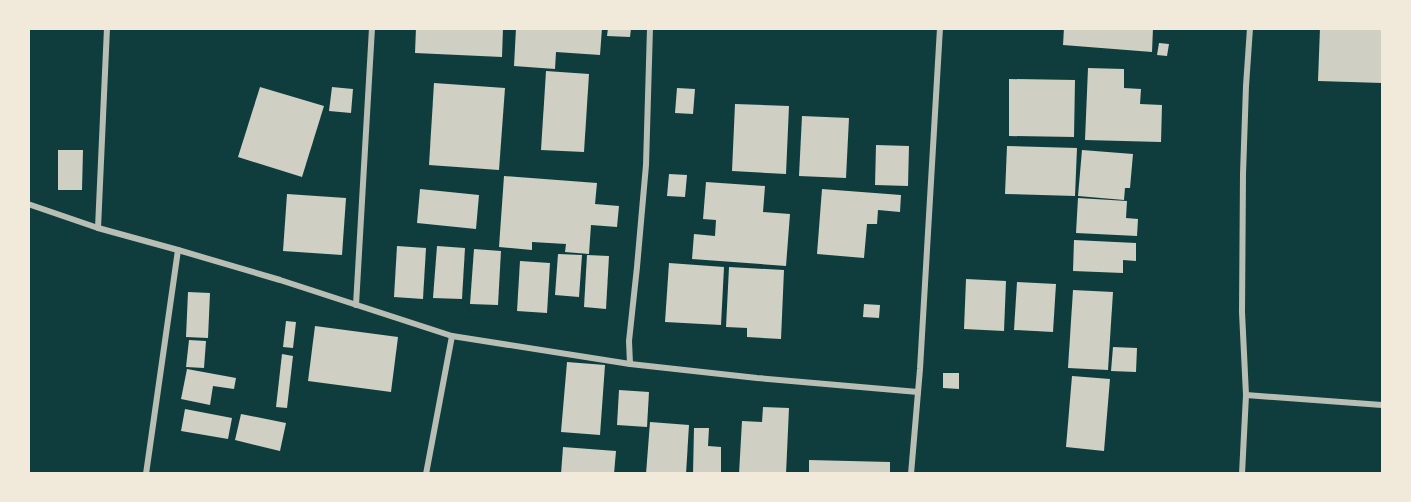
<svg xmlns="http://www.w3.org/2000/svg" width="1411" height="502" viewBox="0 0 1411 502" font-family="'DejaVu Sans',sans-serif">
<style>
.building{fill:#cfcfc3}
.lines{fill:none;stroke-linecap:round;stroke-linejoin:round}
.minor{stroke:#b8beb3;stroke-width:6}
</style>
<rect width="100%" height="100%" fill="#0f3d3e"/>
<g class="building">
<path d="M416,28H503L502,57L415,53Z"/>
<path d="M516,28H602L600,55L556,52L555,69L514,66Z"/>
<path d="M608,28H631L630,37L607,36Z"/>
<path d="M1064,28H1153L1152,52L1063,45Z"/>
<path d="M1320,28H1382V83L1318,81Z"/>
<path d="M1159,43L1169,44L1167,56L1157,55Z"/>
<path d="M1088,68L1124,69V88L1141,89L1140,104L1162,105L1161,142L1085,140Z"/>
<path d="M546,71L589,74L584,152L541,150Z"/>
<path d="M1009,79L1075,80L1074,137L1009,136Z"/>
<path d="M434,83L505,88L499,170L429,165Z"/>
<path d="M260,87L324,106L302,177L238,157Z"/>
<path d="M332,87L353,89L351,113L329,111Z"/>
<path d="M677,88L695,89L693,114L675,113Z"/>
<path d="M735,104L789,106L786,174L732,171Z"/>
<path d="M802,116L849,118L846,178L799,176Z"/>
<path d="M876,145L909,146L908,186L875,185Z"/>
<path d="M1007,146L1077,148L1075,196L1005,194Z"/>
<path d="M58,150H83L82,190H58Z"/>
<path d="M1082,150L1133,154L1130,188H1125L1124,200L1078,196Z"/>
<path d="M669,174L687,175L685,197L667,196Z"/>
<path d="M504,176L597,183L595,204L619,206L617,227L591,225L589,254L565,252L566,244L532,242V250L499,247Z"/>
<path d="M706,182L765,186L763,212L790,214L786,266L692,259L694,234L715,236L716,220L703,219Z"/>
<path d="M420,189L479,195L476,229L417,223Z"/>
<path d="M822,189L901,195L900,212L878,210L877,224H867L864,258L817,254Z"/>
<path d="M287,194L346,198L342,255L283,251Z"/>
<path d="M1078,198L1127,201L1126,218L1138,219L1137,236L1076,233Z"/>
<path d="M1074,240L1136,243V261L1123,260V273L1073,271Z"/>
<path d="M397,246L426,248L423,299L394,297Z"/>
<path d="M437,246L465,248L462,299L433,298Z"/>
<path d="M474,249L501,251L498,305L470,304Z"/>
<path d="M558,254L582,255L579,297L555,295Z"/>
<path d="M587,255L609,256L606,309L584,307Z"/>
<path d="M520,261L550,263L547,313L517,311Z"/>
<path d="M669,263L724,267L721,325L665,322Z"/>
<path d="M729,267L784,270L781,339L747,337V328L726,327Z"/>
<path d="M966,279L1006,281L1004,331L964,329Z"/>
<path d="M1017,282L1056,284L1053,332L1014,330Z"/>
<path d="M1073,290L1113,292L1108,370L1068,368Z"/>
<path d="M188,292L210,293L208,338L186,337Z"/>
<path d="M864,304L880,305L879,318L863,317Z"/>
<path d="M286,321L296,322L293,348L283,347Z"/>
<path d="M315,326L398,337L391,392L308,381Z"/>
<path d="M189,340L206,341L204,368L186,367Z"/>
<path d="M1113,347L1137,348L1136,372L1111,371Z"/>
<path d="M282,354L293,356L287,408L276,407Z"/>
<path d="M567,362L605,365L600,435L561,432Z"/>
<path d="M187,369L236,378L234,389L213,386L210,405L181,399Z"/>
<path d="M943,373H959V389L943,388Z"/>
<path d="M1072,376L1110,379L1104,451L1066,447Z"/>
<path d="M619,390L649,392L647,427L617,425Z"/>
<path d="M763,407L789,408L786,474H739L742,421L762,422Z"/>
<path d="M185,409L232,418L228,439L181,431Z"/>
<path d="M241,414L286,423L280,451L235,440Z"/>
<path d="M650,422L689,425L686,474H646Z"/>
<path d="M694,428H709L708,446L721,447V474H693Z"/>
<path d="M563,447L616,451L614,474H561Z"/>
<path d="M809,460L890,462V474H809Z"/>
</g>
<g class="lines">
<g class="minor">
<path d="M28,204L98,228L178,250L280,280L452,336L630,364L757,378L918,392"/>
<path d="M98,228L107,28"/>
<path d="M356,305L372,28"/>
<path d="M630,364L629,341L637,267L646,165L650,28"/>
<path d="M1246,395L1382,405"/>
<path d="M146,474L178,250"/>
<path d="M426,474L452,336"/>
<path d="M911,474L920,369L940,28"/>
<path d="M1242,474L1246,395L1242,312L1243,174L1246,86L1250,28"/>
</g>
</g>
<rect width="1411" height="502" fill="none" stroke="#f1e9da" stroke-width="60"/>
</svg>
